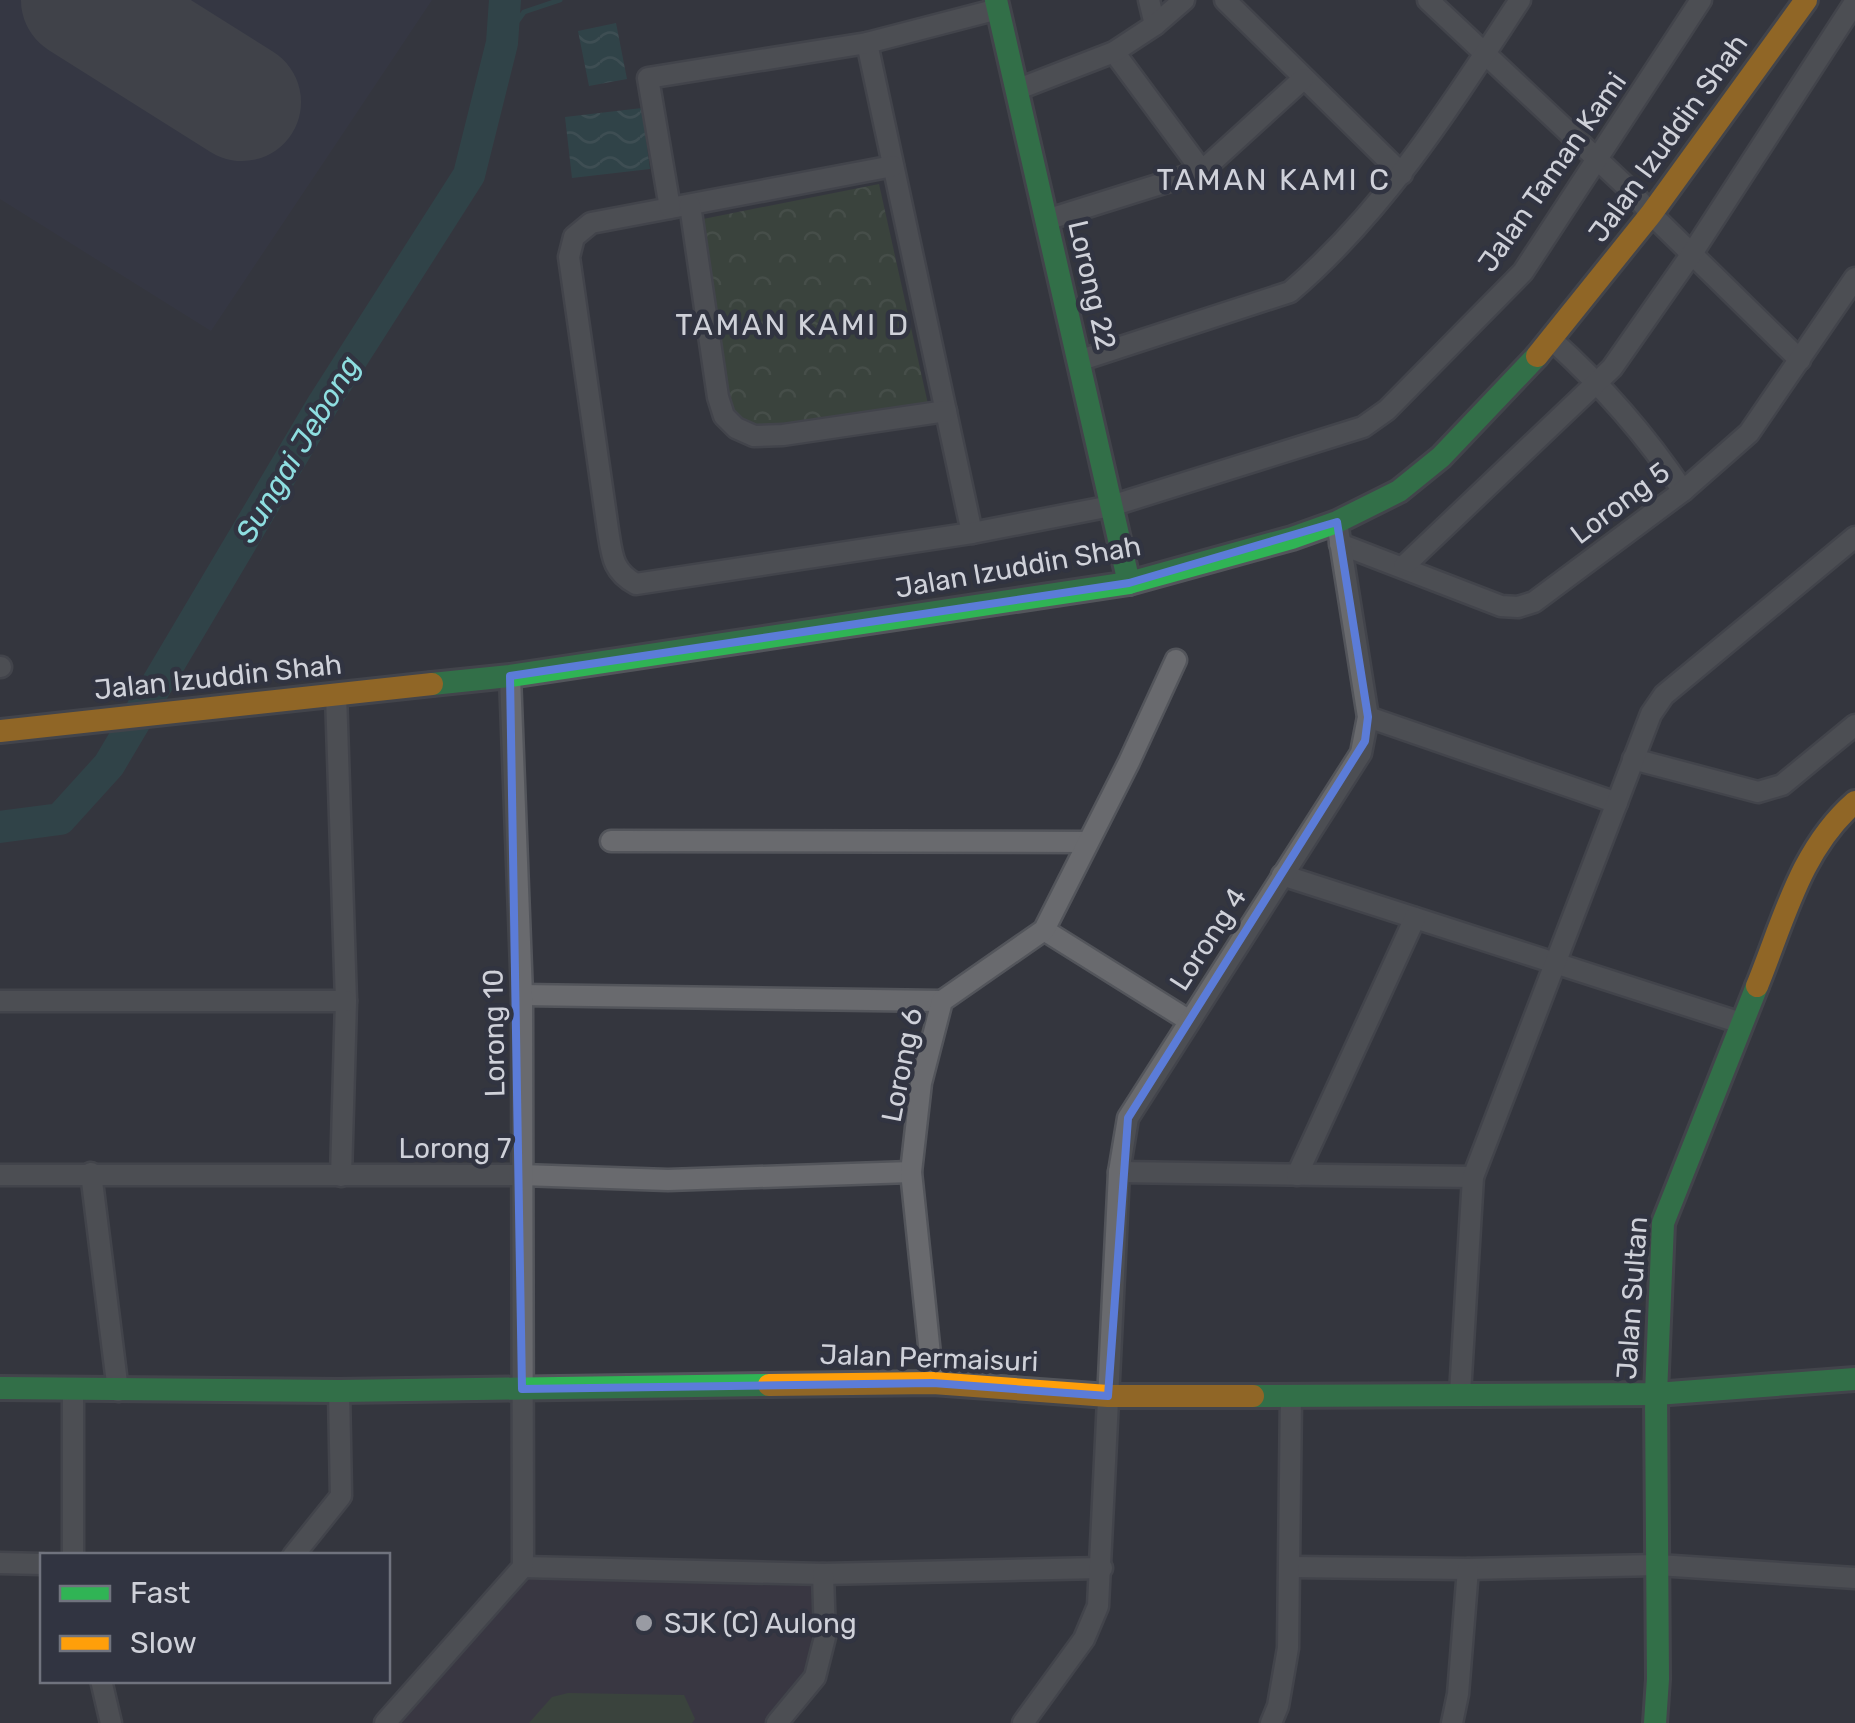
<svg xmlns="http://www.w3.org/2000/svg" width="1855" height="1723" viewBox="0 0 1855 1723" font-family="Rubik,sans-serif">
<style>
.built{fill:#36394b}
.education{fill:#3e3948}
.forest{fill:url(#forest-crowns)}
.pitch{fill:#41523c}
.water{fill:url(#water-waves)}
.lines{fill:none;stroke-linecap:round;stroke-linejoin:round}
.stream{stroke:#2c5356;stroke-width:5}
.river{stroke:#2c5356;stroke-width:32}
.runway{stroke:#4f5158;stroke-width:118}
.street-casing{stroke:#53555b;stroke-width:25}
.fast-casing{stroke:#53555b;stroke-width:28}
.slow-casing{stroke:#53555b;stroke-width:28}
.street{stroke:#696a6e;stroke-width:20}
.fast{stroke:#30b455;stroke-width:22}
.slow{stroke:#ff9f0a;stroke-width:22}
.marked{fill:none;stroke:#5b7cd8;stroke-width:8;stroke-linejoin:round}
.poi-dot{fill:#999ba3;stroke:#313441;stroke-width:4}
.labels{text-anchor:middle;dominant-baseline:central;stroke-width:9;stroke-linejoin:round;paint-order:stroke}
.street-label{font-size:28px;fill:#cfd1d9;stroke:#313441}
.poi-label{font-size:28px;fill:#cfd1d9;stroke:#313441;text-anchor:start}
.neighbourhood-label{font-size:30px;letter-spacing:2.5px;fill:#cfd1d9;stroke:#313441}
.water-label{font-size:30px;font-style:italic;fill:#8edee0;stroke:#313441}
</style>
<defs>
<pattern id="forest-crowns" width="20" height="18" patternUnits="userSpaceOnUse" patternTransform="scale(2.5)"><rect width="20" height="18" fill="#41523c"/><path d="M2 6a3 3 0 1 1 6 0M12 15a3 3 0 1 1 6 0" fill="none" stroke="#5b6a58"/></pattern>
<pattern id="water-waves" width="16" height="10" patternUnits="userSpaceOnUse" patternTransform="scale(2.5)"><rect width="16" height="10" fill="#2c5356"/><path d="M0 5q4-4 8 0t8 0" fill="none" stroke="#4a6b6e"/></pattern>
</defs>
<rect width="100%" height="100%" fill="#34363e"/>
<path class="built" d="M0,0H432L211,331L0,199Z"/>
<path class="education" d="M518,1573L812,1579L811,1667L765,1723H394Z"/>
<path class="forest" d="M879,184L928,404L758,429L742,421L730,409L703,219Z"/>
<path class="pitch" d="M568,1693L684,1695L695,1719L692,1723H529L552,1697Z"/>
<g class="water">
<path d="M616,23L627,79L589,86L578,31Z"/>
<path d="M642,108L650,169L572,178L565,117Z"/>
</g>
<g class="lines">
<path class="stream" d="M502,43L524,12L560,0"/>
<path class="river" d="M0,827L60,819L109,765L323,404L469,175L502,43L505,0"/>
<path class="runway" d="M80,0L242,102"/>
<defs>
<g id="street">
<path d="M1149,0L1155,25"/>
<path d="M1225,0L1402,174"/>
<path d="M1428,0L1631,191L1651,214L1800,360"/>
<path d="M867,43L972,533"/>
<path d="M1114,52L1202,171"/>
<path d="M1016,90L1114,52L1155,25L1184,0"/>
<path d="M893,166L591,223L574,237L569,257L608,530C612,555 612,571 636,584L972,533L1111,506L1363,427L1387,410L1523,272L1701,0"/>
<path d="M690,205L718,397L724,416L736,428L754,436L783,435L946,411"/>
<path d="M670,208L648,78L867,43L998,9"/>
<path d="M1046,220L1202,171L1303,79"/>
<path d="M1552,340C1603,386 1645,434 1683,491"/>
<path d="M1078,361L1290,292C1385,211 1452,104 1520,0"/>
<path d="M1340,544L1501,606L1518,607L1534,602L1683,491L1749,433L1855,278"/>
<path d="M1404,566L1612,368L1693,252L1855,2"/>
<path d="M0,667H1"/>
<path d="M336,694L346,1001L341,1176"/>
<path d="M1368,717L1617,803"/>
<path d="M1633,759L1758,792L1782,785L1855,725"/>
<path d="M611,841L1087,842"/>
<path d="M1282,875L1741,1023"/>
<path d="M1044,930L1188,1020"/>
<path d="M522,995L942,1001"/>
<path d="M0,1001H346"/>
<path d="M1119,1172L1473,1177"/>
<path d="M91,1173L118,1391"/>
<path d="M0,1175H522L668,1180L911,1172"/>
<path d="M1297,1175L1415,918"/>
<path d="M933,1383L911,1172L921,1083L942,1001L1044,930L1129,762L1176,660"/>
<path d="M73,1391V1556"/>
<path d="M1460,1394L1473,1177L1651,714L1664,695L1855,537"/>
<path d="M293,1556L341,1496L339,1391"/>
<path d="M0,1563L42,1564"/>
<path d="M523,1567L823,1574L1102,1568"/>
<path d="M1291,1567L1468,1569L1658,1565L1855,1578"/>
<path d="M101,1680L111,1723"/>
<path d="M385,1723L523,1567L522,995L510,676"/>
<path d="M777,1723L815,1677L825,1637L823,1574"/>
<path d="M1023,1723L1084,1639L1098,1606L1119,1172L1128,1118L1361,753L1368,717L1337,522"/>
<path d="M1271,1723L1278,1706L1288,1648L1291,1396"/>
<path d="M1452,1723L1458,1694L1468,1569"/>
</g>
<g id="fast">
<path d="M996,0L1129,583"/>
<path d="M432,684L510,676L1129,583L1292,538L1337,522L1399,491L1441,457L1537,356"/>
<path d="M0,1388L339,1391L769,1385"/>
<path d="M1253,1396L1656,1394L1855,1379"/>
<path d="M1655,1723L1658,1679L1656,1394L1663,1223L1757,986"/>
</g>
<g id="slow">
<path d="M1537,356L1651,214L1806,0"/>
<path d="M0,731L432,684"/>
<path d="M1757,986C1784,920 1800,850 1855,802"/>
<path d="M769,1385L933,1383L1108,1396H1253"/>
</g>
</defs>
<use href="#street" class="street-casing"/>
<use href="#fast" class="fast-casing"/>
<use href="#slow" class="slow-casing"/>
<use href="#street" class="street"/>
<use href="#fast" class="fast"/>
<use href="#slow" class="slow"/>
</g>
<path d="M0 0H1855V1723H0ZM1337,522L1368,717L1365,741L1128,1118L1108,1396L933,1383L522,1389L510,676L1129,583Z" fill="#34363e" fill-opacity=".55" fill-rule="evenodd"/>
<path class="marked" d="M1337,522L1368,717L1365,741L1128,1118L1108,1396L933,1383L522,1389L510,676L1129,583Z"/>
<circle class="poi-dot" cx="644" cy="1623" r="10"/>
<g class="labels">
<g class="street-label">
<text transform="translate(1668 138) rotate(-54)">Jalan Izuddin Shah</text>
<text transform="translate(1552 172) rotate(-55)">Jalan Taman Kami</text>
<text transform="translate(1092 285) rotate(77)">Lorong 22</text>
<text transform="translate(1620 503) rotate(-37)">Lorong 5</text>
<text transform="translate(1018 567) rotate(-10)">Jalan Izuddin Shah</text>
<text transform="translate(218 677) rotate(-6)">Jalan Izuddin Shah</text>
<text transform="translate(1208 939) rotate(-57)">Lorong 4</text>
<text transform="translate(494 1033) rotate(-91)">Lorong 10</text>
<text transform="translate(902 1065) rotate(-79)">Lorong 6</text>
<text x="455" y="1148">Lorong 7</text>
<text transform="translate(1632 1298) rotate(-86)">Jalan Sultan</text>
<text transform="translate(929 1358) rotate(2)">Jalan Permaisuri</text>
</g>
<g class="poi-label">
<text x="664" y="1623">SJK (C) Aulong</text>
</g>
<g class="neighbourhood-label">
<text x="1274" y="180">TAMAN KAMI C</text>
<text x="793" y="325">TAMAN KAMI D</text>
</g>
<g class="water-label">
<text transform="translate(298 449) rotate(-59)">Sungai Jebong</text>
</g>
</g>
<rect x="40" y="1553" width="350" height="130" fill="#313441" stroke="#70737e" stroke-width="2.5"/>
<rect x="60" y="1586" width="50" height="15" fill="#30b455" stroke="#70737e" stroke-width="2.5"/>
<text x="130" y="1603" font-size="30" fill="#cfd1d9">Fast</text>
<rect x="60" y="1636" width="50" height="15" fill="#ff9f0a" stroke="#70737e" stroke-width="2.5"/>
<text x="130" y="1653" font-size="30" fill="#cfd1d9">Slow</text>
</svg>
